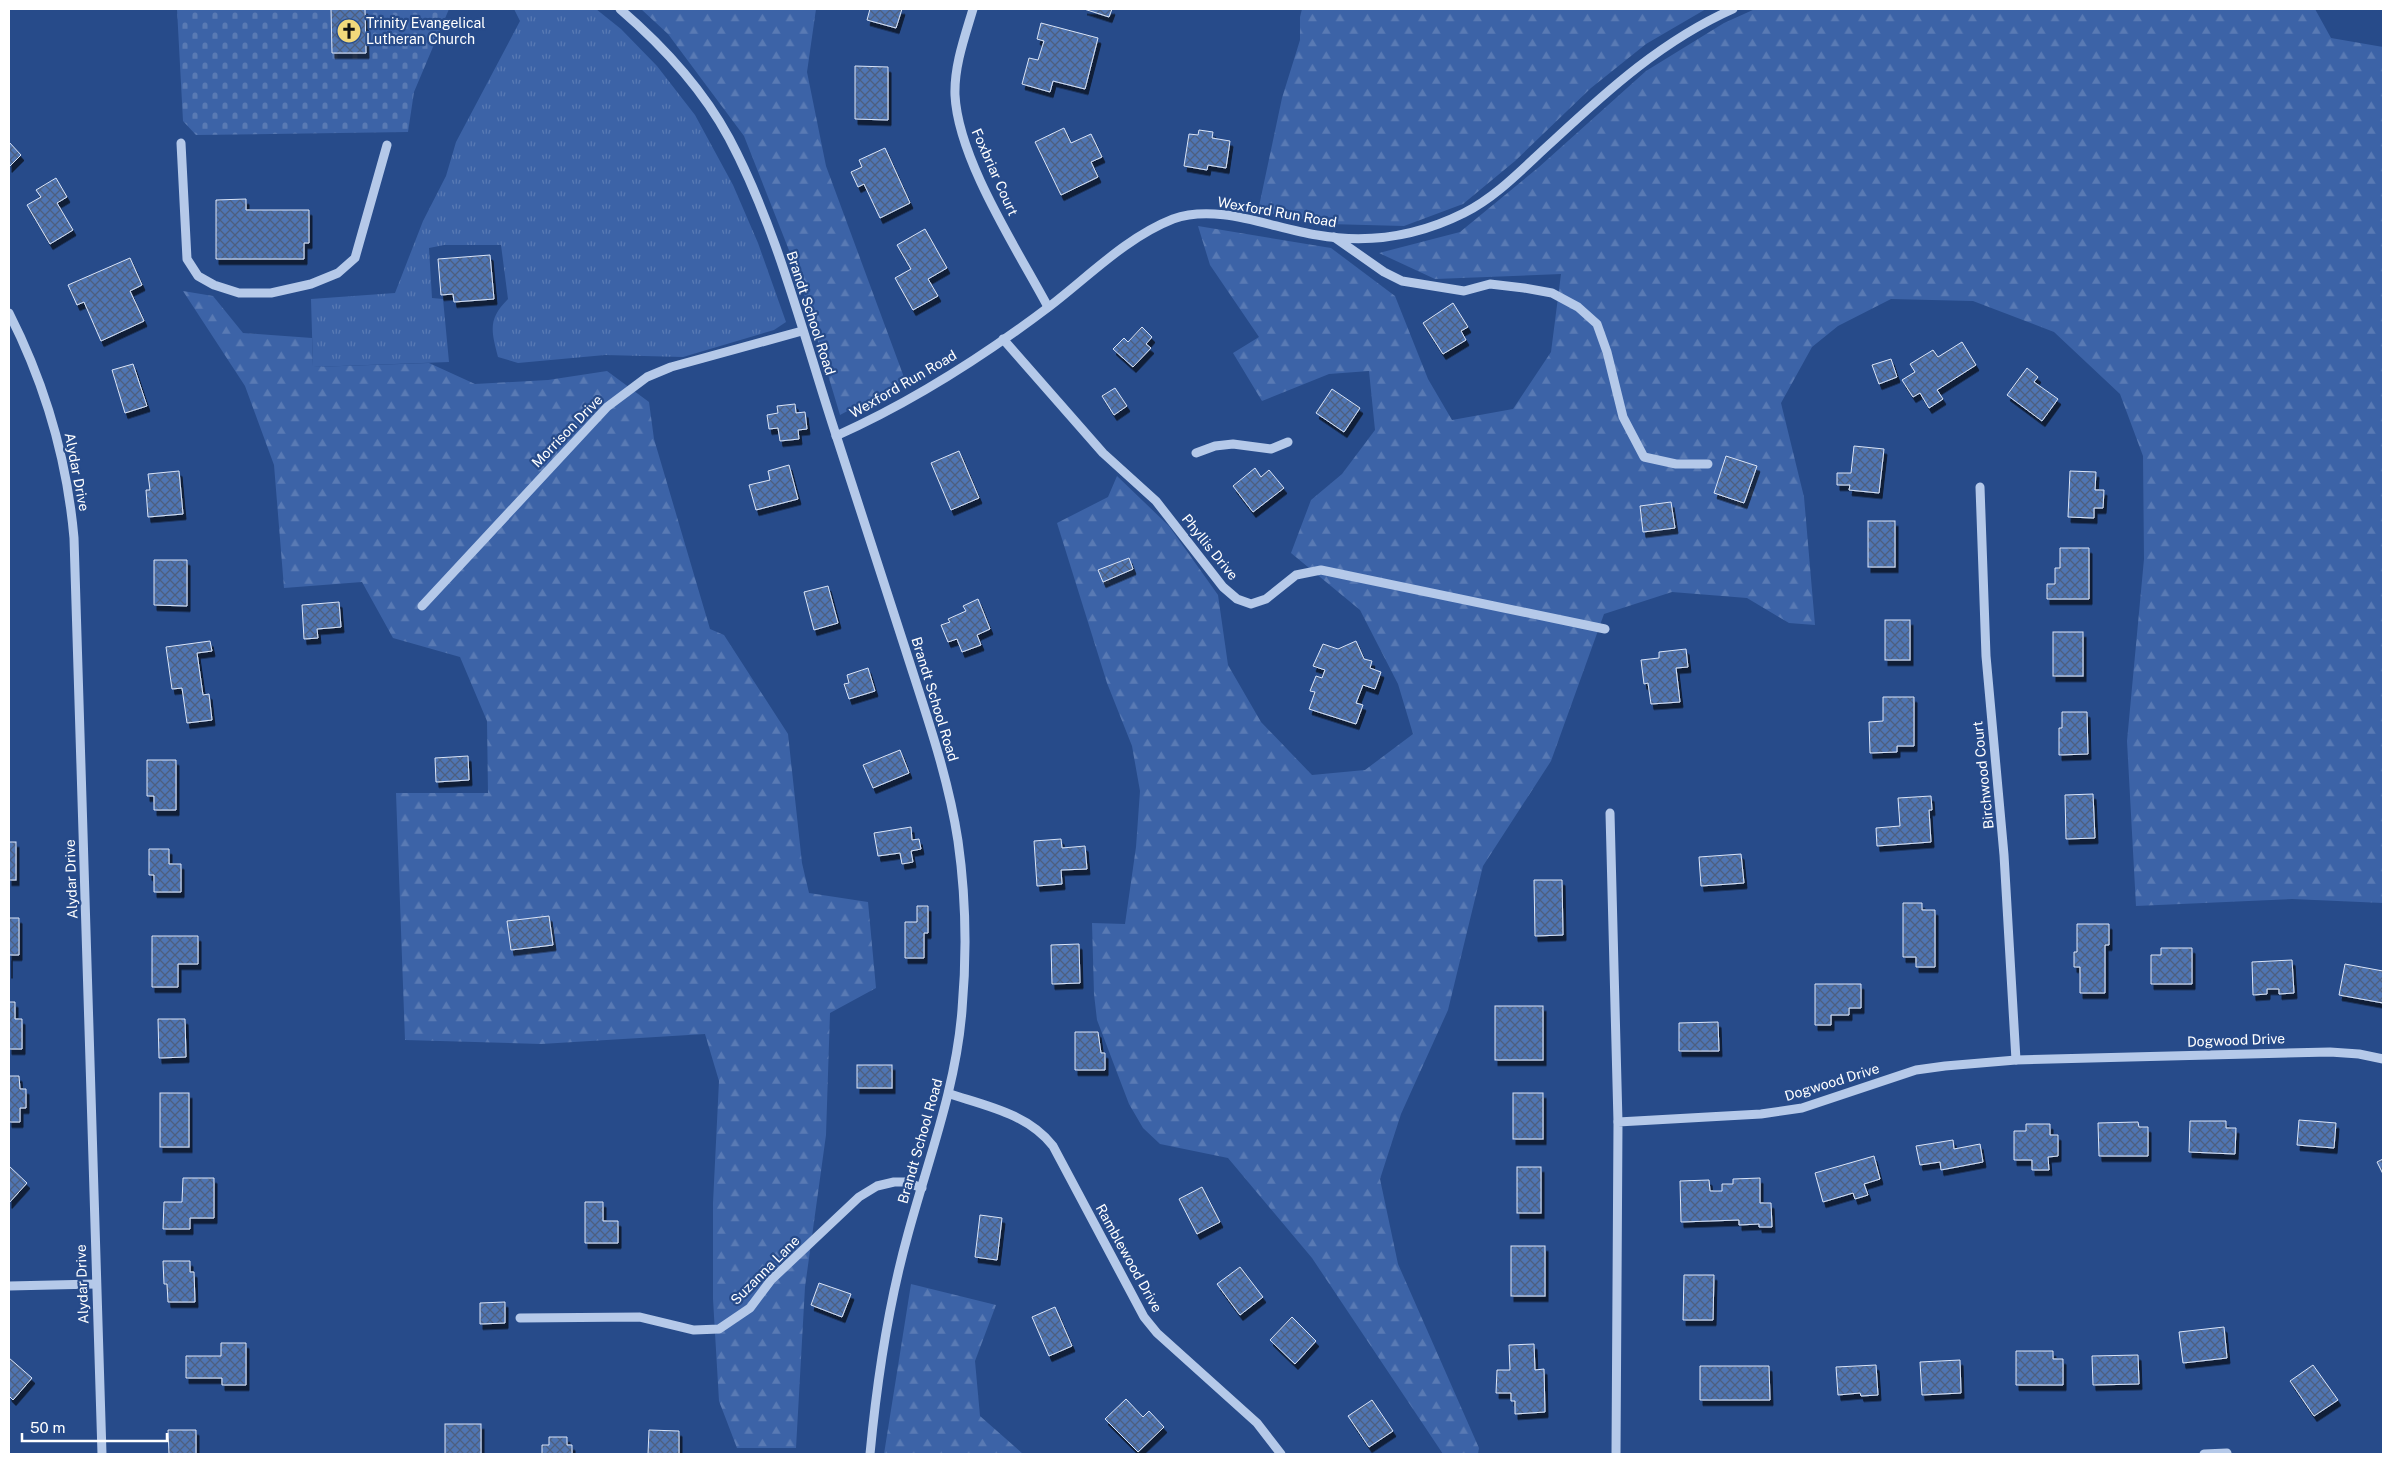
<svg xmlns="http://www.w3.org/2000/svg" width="2392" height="1463" viewBox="0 0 2392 1463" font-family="'Public Sans',sans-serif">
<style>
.grass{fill:url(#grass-tufts)}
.forest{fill:url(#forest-firs)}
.cemetery{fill:url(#cemetery-stones)}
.building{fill:url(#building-cross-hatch);stroke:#d9e4f7;filter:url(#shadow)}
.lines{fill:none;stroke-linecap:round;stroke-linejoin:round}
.minor{stroke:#b5c9e9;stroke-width:9}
.labels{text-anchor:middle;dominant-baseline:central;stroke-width:4.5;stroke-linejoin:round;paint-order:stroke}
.poi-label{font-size:14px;fill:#fff;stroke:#274b8a;text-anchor:start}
.street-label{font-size:14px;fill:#fff;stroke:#274b8a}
</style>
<defs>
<pattern id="grass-tufts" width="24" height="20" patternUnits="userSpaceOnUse" patternTransform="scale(1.25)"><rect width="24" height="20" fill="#3c63a7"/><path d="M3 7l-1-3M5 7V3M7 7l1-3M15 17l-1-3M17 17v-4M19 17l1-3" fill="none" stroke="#597ab4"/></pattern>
<pattern id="forest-firs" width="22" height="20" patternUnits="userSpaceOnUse" patternTransform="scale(1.25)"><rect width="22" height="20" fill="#3c63a7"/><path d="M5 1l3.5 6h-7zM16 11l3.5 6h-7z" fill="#597ab4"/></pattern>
<pattern id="cemetery-stones" width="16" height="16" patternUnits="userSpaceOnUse" patternTransform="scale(1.25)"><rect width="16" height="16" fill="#3c63a7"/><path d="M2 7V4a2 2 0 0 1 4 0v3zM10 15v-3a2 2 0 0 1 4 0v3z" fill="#597ab4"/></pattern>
<pattern id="building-cross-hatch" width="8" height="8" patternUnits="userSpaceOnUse" patternTransform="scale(1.25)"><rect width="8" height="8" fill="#5074b2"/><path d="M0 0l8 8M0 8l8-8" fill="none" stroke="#4e607f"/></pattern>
<filter id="shadow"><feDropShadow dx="3" dy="5.5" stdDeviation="0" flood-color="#0009"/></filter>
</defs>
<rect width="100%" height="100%" fill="#274b8a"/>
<path class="grass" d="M514,9H596L621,29L657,66L695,115L733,185L758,243L786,322L774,330L683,357L605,355L518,363L498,357C491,330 488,319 508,299L501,245H444L429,248L432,298L443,299L449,362L313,367L311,299L395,293L423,221L446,176L456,142L520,21Z"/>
<g class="forest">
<path d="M641,9H816L807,72L826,166L905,380L840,415L796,268L744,136L668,34Z"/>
<path d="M1302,9H1706L1646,44L1591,88L1515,161L1463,204L1404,226L1328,224L1258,211L1282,98L1300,40V17Z"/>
<path d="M1755,9H2315L2331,38L2383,47V903L2292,899L2136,906L2127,741L2144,559L2143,456L2120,394L2054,332L1973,301L1891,299L1838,326L1812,347L1781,403L1804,497L1815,625L1789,623L1747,598L1672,592L1604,614L1551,761L1483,866L1448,1010L1401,1114L1380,1179L1398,1264L1479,1448L1478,1454H1443L1312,1258L1228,1158L1160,1144L1143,1128L1129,1104L1097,1020L1094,994L1092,923L1125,924L1136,847L1140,791L1132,746L1107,683L1057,523L1108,497L1117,476L1169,526L1218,595L1228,665L1261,722L1312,775L1365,770L1413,734L1398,684L1360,610L1291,553L1311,500L1342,474L1375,430L1369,371L1329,374L1262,401L1233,353L1259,337L1210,265L1198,226L1331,248L1395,296L1428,379L1452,420L1513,409L1551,352L1561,274L1435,279L1379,253L1460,232L1539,167L1646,71L1724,23Z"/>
<path d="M183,291L213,296L243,333L312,338L313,367L429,363L475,384L548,380L607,371L649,402L654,439L710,629L724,635L788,734L802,863L809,893L868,902L876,988L830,1013L826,1135L805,1287L796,1448H737L719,1401L713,1299V1203L719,1081L705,1034L541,1044L405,1040L396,793H488L487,721L460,657L393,638L362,582L284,588L274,465L245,386Z"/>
<path d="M911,1284L996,1305L975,1361L980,1416L1023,1454H884Z"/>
</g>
<path class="cemetery" d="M177,9H449L414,92L408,132L196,135L183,121Z"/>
<g class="building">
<path d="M331,9H365L366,53H332Z"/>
<path d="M870,9H902L896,28L867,20Z"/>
<path d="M1084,9H1112L1109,17Z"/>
<path d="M1041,23L1098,38L1085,89L1053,81L1050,92L1022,84L1029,58L1038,60L1044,41L1037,39Z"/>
<path d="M855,66L888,67V120L855,119Z"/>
<path d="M1064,128L1071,143L1091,134L1102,157L1091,162L1098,177L1061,195L1035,142Z"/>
<path d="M1199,130L1213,132L1212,138L1230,141L1226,168L1208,165L1207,170L1184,166L1189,134L1198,135Z"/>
<path d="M9,142L21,155L9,167Z"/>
<path d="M885,148L910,203L880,218L864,184L858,187L851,172L862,167L859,160Z"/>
<path d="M56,178L67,197L57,203L73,230L50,244L27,205L41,197L36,190Z"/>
<path d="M246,199V210H309V243H304V259H216V200Z"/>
<path d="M925,229L947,268L928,279L938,296L913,310L895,278L911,269L897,245Z"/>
<path d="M490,255L494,299L454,302L453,294L441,295L438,259Z"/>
<path d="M130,258L142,285L130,291L144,321L101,341L84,302L77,305L68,285Z"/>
<path d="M1453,303L1468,327L1461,331L1466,340L1443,354L1423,323Z"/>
<path d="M1142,327L1152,337L1146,344L1151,348L1133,367L1113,349L1124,338L1128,342Z"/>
<path d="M1962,342L1976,365L1937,390L1943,399L1929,408L1920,393L1913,397L1902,380L1915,372L1910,364L1933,350L1938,357Z"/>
<path d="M1891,359L1897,377L1879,384L1872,365Z"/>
<path d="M133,364L147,406L125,413L112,370Z"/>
<path d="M2027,368L2038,377L2034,382L2058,399L2042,421L2007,395Z"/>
<path d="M1115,388L1127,406L1114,415L1102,396Z"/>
<path d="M1332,389L1360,408L1344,432L1316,413Z"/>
<path d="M795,404L796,413L805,412L807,429L798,430L799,439L780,441L778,428L769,429L767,415L778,413L777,406Z"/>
<path d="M1854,446L1884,449L1879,493L1849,490L1850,485H1837V473H1851Z"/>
<path d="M959,451L979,498L951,510L931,463Z"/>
<path d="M1726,456L1757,466L1744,503L1714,493Z"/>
<path d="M789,465L798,499L756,510L749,485L770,480L768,471Z"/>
<path d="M1255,468L1261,477L1269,470L1284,488L1253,512L1233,486Z"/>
<path d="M179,471L183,514L148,517L146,490H150L148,474Z"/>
<path d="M2070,471L2096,472L2095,490H2104L2103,508H2094V518L2068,517Z"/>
<path d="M1671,502L1675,528L1643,532L1640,506Z"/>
<rect x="1868" y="521" width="27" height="46"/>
<path d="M2060,548H2089V599H2047V584H2055V568H2060Z"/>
<path d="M1129,558L1133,569L1103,582L1098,570Z"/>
<path d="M154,560H187V606L154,605Z"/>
<path d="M828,586L838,623L814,630L804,592Z"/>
<path d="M978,599L990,629L977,635L981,645L962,652L957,639L948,642L941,625L950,622L948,619L966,611L963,606Z"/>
<path d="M339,602L341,627L317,629L318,638L304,639L302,605Z"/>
<rect x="1885" y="620" width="25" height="40"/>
<rect x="2053" y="632" width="30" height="44"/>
<path d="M210,641L212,651L197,653L203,695L209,694L212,720L187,723L182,688L172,689L166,647Z"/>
<path d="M1356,641L1364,659L1372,661L1370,668L1381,672L1375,689L1363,685L1356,703L1363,705L1356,724L1309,709L1315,692L1310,691L1316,676L1322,678L1325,670L1313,666L1323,644L1338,649Z"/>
<path d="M1686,649L1688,667L1676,668L1680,702L1651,704L1648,683L1644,684L1641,660L1659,658V652Z"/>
<path d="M868,668L875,691L849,699L844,684L849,683L847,675Z"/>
<path d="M1883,697H1914V746H1897V752L1870,753L1869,722L1883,721Z"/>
<path d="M2062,712H2087L2088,754L2059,755V728H2062Z"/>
<path d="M900,750L909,773L873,788L863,765Z"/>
<path d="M468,756L469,780L436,782L435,758Z"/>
<path d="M147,760H176V810H154V796H147Z"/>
<path d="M2093,794L2095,838L2066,839L2065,795Z"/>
<path d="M1931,796L1932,810H1929L1931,842L1877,846L1876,828L1900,826L1898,798Z"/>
<path d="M911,827L912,840L919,839L921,849L911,851L913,862L902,864L900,853L878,856L874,833Z"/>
<path d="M1061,839L1062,848L1085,846L1087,869L1061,870L1062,884L1037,886L1034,841Z"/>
<rect x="9" y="842" width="7" height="38"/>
<path d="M149,849H169V864H181V892H154V875H149Z"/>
<path d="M1741,854L1744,883L1701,886L1699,857Z"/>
<path d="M1534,880H1562L1563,935L1535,936Z"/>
<path d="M1903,903H1922V910H1935V967H1916V957H1903Z"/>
<path d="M917,906H928V933H924V958H905V922H917Z"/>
<path d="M549,916L553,945L511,950L507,921Z"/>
<path d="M9,918H19V955H9V973Z"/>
<path d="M2077,924H2109V945H2105V993H2080V967H2074V952H2077Z"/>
<path d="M152,936H198V964H178V987H152Z"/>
<path d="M1079,944L1080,983L1052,984L1051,945Z"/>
<path d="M2161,948H2192V984H2151V955H2161Z"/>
<path d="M2292,960L2294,993L2279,994V989H2267V994L2253,995L2252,962Z"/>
<path d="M2345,964L2383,971V1003L2339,995Z"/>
<path d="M1815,984H1861V1008H1849V1015H1831V1025H1815Z"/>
<path d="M9,1002H15V1019H22V1049H9Z"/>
<rect x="1495" y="1006" width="48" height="54"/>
<path d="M158,1019H185L186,1057L159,1058Z"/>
<path d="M1718,1022L1719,1051H1679V1023Z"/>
<path d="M1075,1032H1098L1101,1053H1105V1070H1075Z"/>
<rect x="857" y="1065" width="35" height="23"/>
<path d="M9,1076H19L20,1089H26V1108H20V1122H9Z"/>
<rect x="160" y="1093" width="29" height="54"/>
<rect x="1513" y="1093" width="30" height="46"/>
<path d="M2299,1120L2336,1123L2334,1148L2297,1145Z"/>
<path d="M2190,1121H2226V1128H2236L2235,1154L2189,1152Z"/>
<path d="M2138,1122L2139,1127H2148V1156H2099L2098,1123Z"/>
<path d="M2026,1124H2050V1135H2058V1156L2048,1157L2049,1170H2032V1160H2014V1131H2026Z"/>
<path d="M1953,1140L1954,1149L1980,1144L1983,1162L1941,1170L1940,1162L1920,1165L1916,1146Z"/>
<path d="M1874,1156L1880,1179L1864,1184L1868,1195L1855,1199L1853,1193L1823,1202L1815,1173Z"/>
<path d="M2383,1159V1174L2377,1162Z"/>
<path d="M9,1166L27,1183L9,1203Z"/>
<rect x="1517" y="1167" width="24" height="46"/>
<path d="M183,1178H214V1218H190V1229H163L164,1202H182Z"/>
<path d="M1760,1178V1203H1771L1772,1227H1759V1224L1739,1225V1220L1681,1222L1680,1181L1709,1180L1710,1191H1722V1184H1733V1179Z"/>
<path d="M1202,1187L1220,1222L1197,1234L1179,1199Z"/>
<path d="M585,1202H603V1221H618V1243H585Z"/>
<path d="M980,1215L1002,1218L997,1260L975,1257Z"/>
<rect x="1511" y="1246" width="34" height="50"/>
<path d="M163,1261H190V1272H194L195,1302H168L167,1284H164Z"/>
<path d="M1240,1267L1263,1297L1240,1315L1217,1284Z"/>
<path d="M1684,1275H1714L1713,1320H1683Z"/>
<path d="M819,1283L851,1294L842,1317L811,1305Z"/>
<path d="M505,1302V1323L480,1324V1303Z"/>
<path d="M1055,1307L1072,1346L1049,1356L1032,1317Z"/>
<path d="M1292,1317L1316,1341L1295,1364L1270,1340Z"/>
<path d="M2224,1327L2227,1358L2183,1363L2179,1332Z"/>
<path d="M221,1343H246V1385H222V1378H186V1356H221Z"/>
<path d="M1534,1344L1535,1370L1544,1369L1545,1412L1515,1414V1401H1511V1393H1496L1497,1370H1510L1509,1345Z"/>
<path d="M2016,1351H2053V1359H2063V1385H2016Z"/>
<path d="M2138,1355L2139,1384L2093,1385L2092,1356Z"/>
<path d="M9,1358L32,1378L13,1400L9,1396Z"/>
<path d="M1960,1360L1961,1393L1922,1395L1920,1362Z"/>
<path d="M1876,1365L1878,1395L1861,1396L1860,1393L1838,1395L1836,1367Z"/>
<path d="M2313,1365L2338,1400L2314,1416L2290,1381Z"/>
<path d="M1700,1366H1769L1770,1400H1700Z"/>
<path d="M1126,1399L1143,1417L1149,1411L1164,1427L1138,1452L1105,1419Z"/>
<path d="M1372,1400L1393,1431L1369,1447L1348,1416Z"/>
<rect x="445" y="1424" width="36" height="30"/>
<path d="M168,1430H196V1454H169Z"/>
<path d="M649,1430L679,1431V1454H648Z"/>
<path d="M549,1437H567V1445H572V1454H542V1445H549Z"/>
</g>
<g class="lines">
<g class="minor">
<path d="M620,9C663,46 702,88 729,138C777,228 804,338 836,435C859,506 882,577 905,648C925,711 948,775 958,841C966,897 967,953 962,1010C956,1088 928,1160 908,1234C888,1306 877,1380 870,1454"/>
<path d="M973,9C965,36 954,66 955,95C958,159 1017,249 1048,307"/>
<path d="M181,143L187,259L198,276L214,285L239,293H271L311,284L338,273L355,258L387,145"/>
<path d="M1334,237L1384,272L1402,281L1464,291L1490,284L1524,288L1552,293L1578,307L1597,324L1607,352L1623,417L1644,457L1676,464H1708"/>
<path d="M9,313C45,384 67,459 74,538L102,1454"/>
<path d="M1003,339L1103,453L1156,501L1223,587L1237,599L1251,604L1266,599L1296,575L1321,570L1605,629"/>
<path d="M836,436C912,402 984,356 1050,306C1089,276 1127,237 1173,219C1218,203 1272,228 1317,235C1368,244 1418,236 1464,213C1498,196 1525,166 1553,141C1608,90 1663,40 1733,9"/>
<path d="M1196,453L1215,446L1233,444L1271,449L1288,442"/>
<path d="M1980,487L1986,656L2004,855L2016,1060"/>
<path d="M422,606L607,407L647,377L671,367L802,331"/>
<path d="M1610,813L1618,1122"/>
<path d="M950,1094C987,1106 1028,1114 1053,1146L1144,1317L1157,1333L1257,1423L1281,1454"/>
<path d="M9,1286L96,1284"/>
<path d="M520,1318L640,1317L694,1330L719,1329L750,1308L771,1280L859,1197L877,1186L894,1182H906L922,1188"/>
<path d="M1616,1454L1618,1122L1761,1114L1802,1108L1916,1070L1945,1066L2016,1060L2330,1052L2359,1054L2383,1059"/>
<path d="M2204,1454L2227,1453"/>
</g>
</g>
<defs>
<symbol id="church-disc" viewBox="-11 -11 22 22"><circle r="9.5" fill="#f2d97b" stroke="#274b8a"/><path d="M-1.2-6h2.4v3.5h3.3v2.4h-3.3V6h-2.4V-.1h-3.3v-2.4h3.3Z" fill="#111"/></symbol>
</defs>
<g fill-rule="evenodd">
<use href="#church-disc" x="335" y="17" width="28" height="28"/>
</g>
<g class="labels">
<g class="poi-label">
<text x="366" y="23">Trinity Evangelical<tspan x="366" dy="16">Lutheran Church</tspan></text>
</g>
<g class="street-label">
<text transform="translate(995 172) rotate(66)">Foxbriar Court</text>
<text transform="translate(1277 212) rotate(10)">Wexford Run Road</text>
<text transform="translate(811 313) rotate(72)">Brandt School Road</text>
<text transform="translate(903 384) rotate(-30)">Wexford Run Road</text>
<text transform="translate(567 431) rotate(-46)">Morrison Drive</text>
<text transform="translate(77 472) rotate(79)">Alydar Drive</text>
<text transform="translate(1210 547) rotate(51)">Phyllis Drive</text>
<text transform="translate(935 699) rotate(73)">Brandt School Road</text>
<text transform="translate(1983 775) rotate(-96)">Birchwood Court</text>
<text transform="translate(71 879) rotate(-92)">Alydar Drive</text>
<text transform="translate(2236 1040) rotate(-2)">Dogwood Drive</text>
<text transform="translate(1832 1082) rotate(-17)">Dogwood Drive</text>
<text transform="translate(920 1141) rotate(-74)">Brandt School Road</text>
<text transform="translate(1129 1258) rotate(61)">Ramblewood Drive</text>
<text transform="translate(765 1270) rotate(-45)">Suzanna Lane</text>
<text transform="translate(82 1284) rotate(-92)">Alydar Drive</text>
</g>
</g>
<rect width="2392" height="1463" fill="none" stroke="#ffffff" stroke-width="20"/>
<path d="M22 1433v8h145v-8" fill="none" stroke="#ffffff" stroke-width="2.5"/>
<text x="30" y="1433" font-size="15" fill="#ffffff" stroke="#274b8a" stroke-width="4" paint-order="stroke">50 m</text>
</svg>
